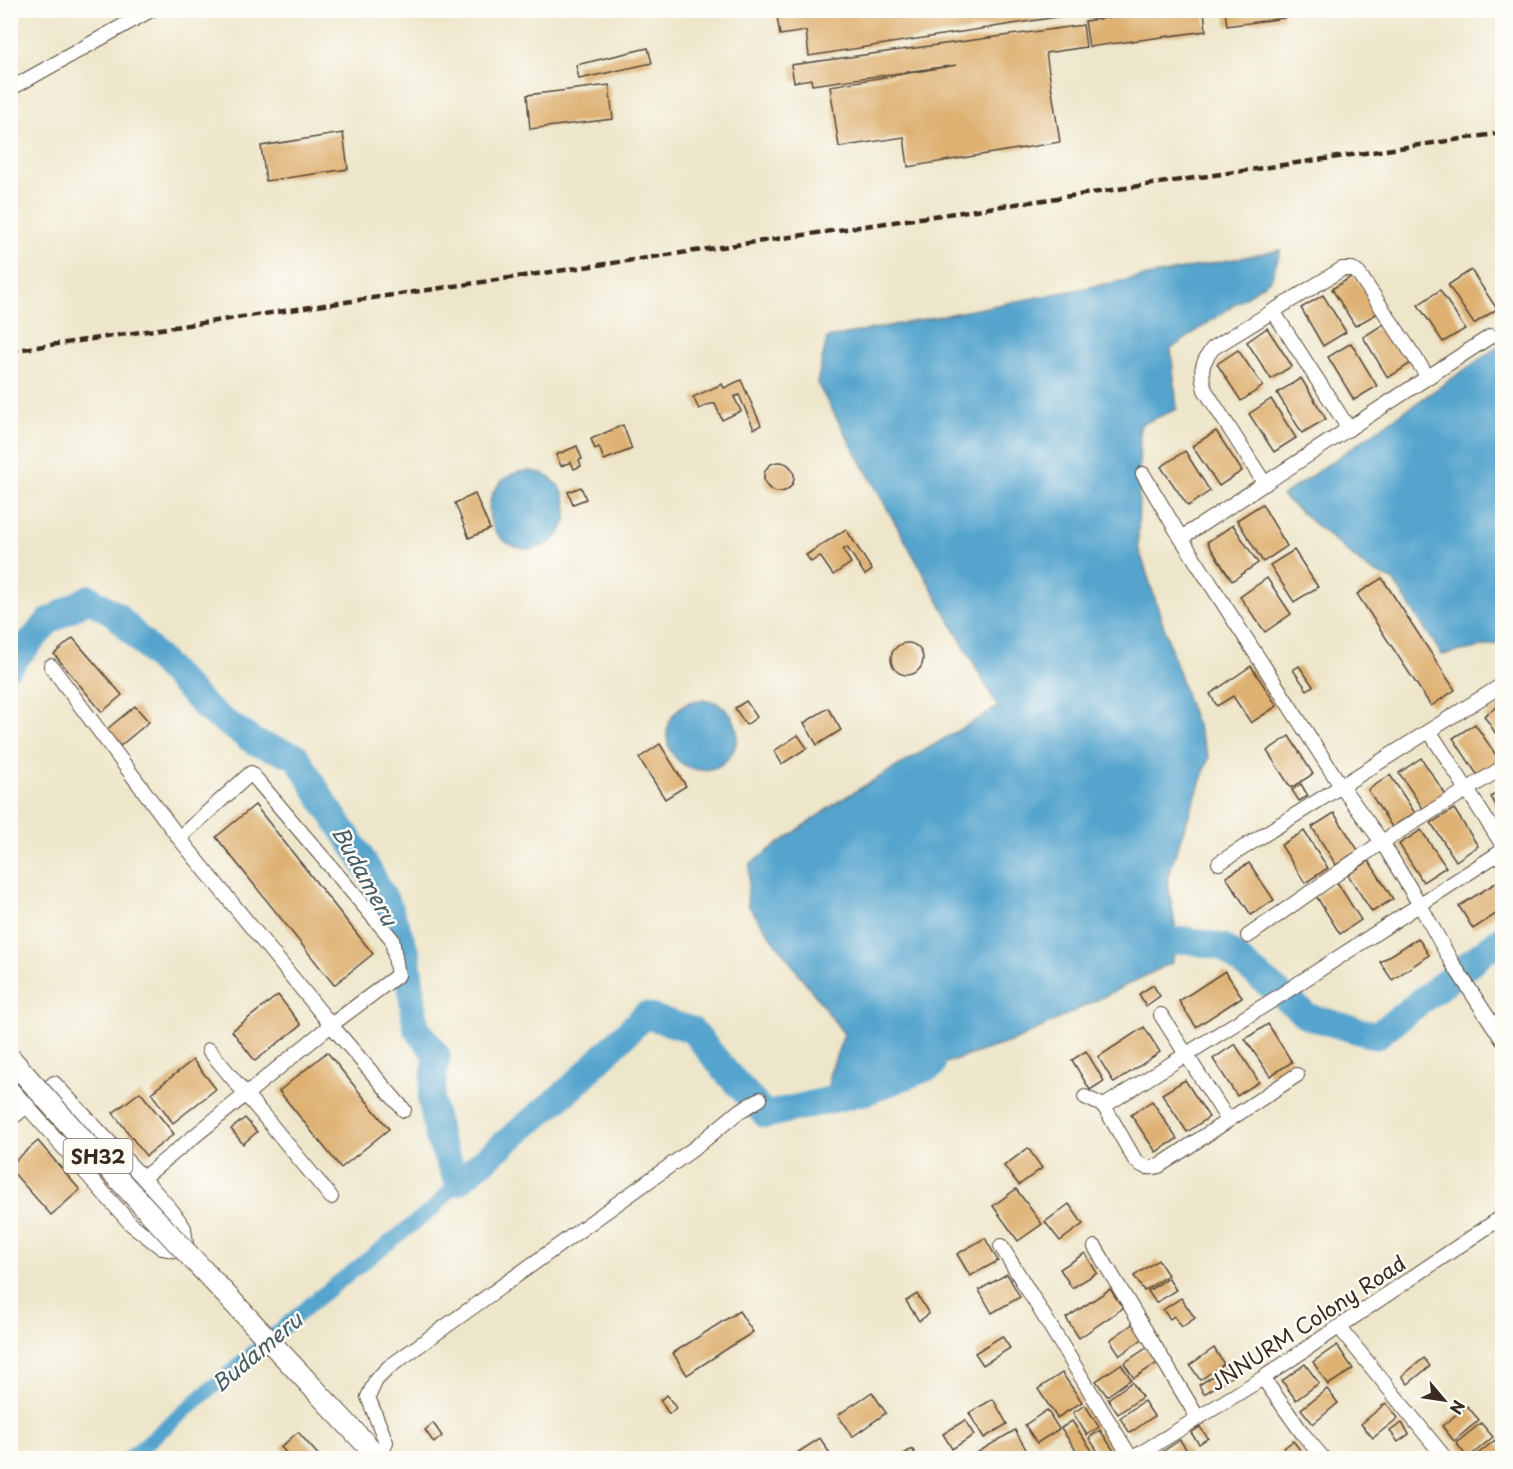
<svg xmlns="http://www.w3.org/2000/svg" width="1513" height="1469" viewBox="0 0 1513 1469" font-family="'Playpen Sans',sans-serif">
<style>
.water{fill:#54a4ce;stroke:#486776;stroke-width:1.5}
.lines{fill:none;stroke-linecap:round;stroke-linejoin:round}
.canal{stroke:#54a4ce;stroke-width:15}
.river{stroke:#54a4ce;stroke-width:27}
.building{fill:#deb172}
.minor-casing{stroke:#564638;stroke-width:16}
.primary-casing{stroke:#564638;stroke-width:23}
.minor{stroke:#fff;stroke-width:14}
.primary{stroke:#fff;stroke-width:21}
.rail{stroke:#3b2a1e;stroke-width:4.5;stroke-dasharray:9 4.5;stroke-linecap:butt}
.primary-bridge-casing{stroke:#564638;stroke-width:23;stroke-linecap:butt}
.primary-bridge{stroke:#fff;stroke-width:21}
.labels{text-anchor:middle;dominant-baseline:central;stroke-width:5;stroke-linejoin:round;paint-order:stroke}
.shield{fill:#fdfcf7;stroke:#75695f;stroke-width:1.5}
.shield-label{font-size:20px;font-weight:bold;fill:#3b2a1e}
.street-label{font-size:21px;fill:#3b2a1e;stroke:#fdfcf7}
.water-label{font-size:22px;font-style:italic;fill:#455b64;stroke:#fdfcf7}
</style>
<rect width="100%" height="100%" fill="#fdfcf7"/>
<filter id="ink" filterUnits="userSpaceOnUse"><feTurbulence type="fractalNoise" baseFrequency=".0167" numOctaves="2"/><feDisplacementMap in="SourceGraphic" scale="12" xChannelSelector="R" yChannelSelector="G"/><feConvolveMatrix kernelMatrix="1 2 1 2 8 2 1 2 1" color-interpolation-filters="sRGB"/></filter>
<filter id="wash" filterUnits="userSpaceOnUse"><feTurbulence type="fractalNoise" baseFrequency=".008" numOctaves="4" result="noise"/><feDisplacementMap in="SourceGraphic" scale="24" xChannelSelector="R" yChannelSelector="G"/><feGaussianBlur stdDeviation="1.35" result="paint"/><feColorMatrix in="noise" values="0 0 0 0 0 0 0 0 0 0 0 0 0 0 0 0 0 1.4 0 .05"/><feComposite in="paint" operator="in"/></filter>
<g filter="url(#wash)">
<rect width="100%" height="100%" fill="#eee6ca"/>
<g class="water">
<path d="M1281,250L1271,279L1171,349L1177,409L1140,425L1138,546L1189,705L1209,757L1167,878L1175,924L1173,962L1016,1040L829,1101V1076L844,1034L747,904L750,864L839,801L998,707L817,383L827,338Z"/>
<path d="M1502,344V643L1442,655L1393,580L1369,570L1282,496Z"/>
<circle cx="528" cy="510" r="39"/>
<circle cx="702" cy="735" r="35"/>
</g>
<g class="lines">
<path class="canal" d="M129,1458L318,1298L435,1207L458,1182"/>
<g class="river">
<path d="M10,665L48,622L89,598L116,615L208,710L256,743L296,756L325,804L358,852L388,905L407,954L416,1028L437,1055L431,1100L439,1140L458,1182L572,1087L645,1015L692,1030L728,1074L766,1115L868,1091L932,1066"/>
<path d="M1143,959L1165,943L1185,940L1223,947L1307,1016L1376,1036L1502,938"/>
</g>
</g>
<g id="blocks">
<g class="building">
<path d="M776,10H1088V12L809,56L806,31L780,35Z"/>
<path d="M1161,10H1204L1206,31L1089,47L1085,21Z"/>
<path d="M1225,10H1283L1284,18L1227,26Z"/>
<path d="M1083,25L1086,47L1046,53L1060,142L908,167L904,137L839,147L830,86L957,65L812,85L811,79L794,82L791,65Z"/>
<path d="M648,48L652,63L579,79L576,65Z"/>
<path d="M609,85L613,119L530,129L527,95Z"/>
<path d="M343,133L348,169L266,181L261,146Z"/>
<path d="M1471,270L1497,309L1474,324L1448,285Z"/>
<path d="M1354,275L1378,313L1355,326L1332,289Z"/>
<path d="M1440,290L1465,329L1443,342L1418,305Z"/>
<path d="M1323,295L1346,332L1323,346L1301,308Z"/>
<path d="M1387,322L1411,363L1388,378L1363,337Z"/>
<path d="M1267,328L1292,366L1271,379L1247,342Z"/>
<path d="M1351,343L1377,386L1354,400L1328,357Z"/>
<path d="M1238,350L1263,386L1241,401L1217,364Z"/>
<path d="M1301,378L1326,419L1302,433L1277,393Z"/>
<path d="M741,380L761,425L754,429L739,395L734,397L741,411L722,420L715,404H710L699,409L693,397L722,384L724,388Z"/>
<path d="M1271,399L1296,438L1274,452L1249,414Z"/>
<path d="M623,425L632,449L604,460L599,447L595,449L591,439Z"/>
<path d="M1216,431L1242,471L1219,486L1192,446Z"/>
<path d="M577,446L582,459L579,460L581,466L574,469L571,462L561,466L556,455Z"/>
<path d="M1185,451L1210,491L1188,506L1161,467Z"/>
<circle cx="779" cy="477" r="15"/>
<path d="M581,487L586,499L573,504L568,492Z"/>
<path d="M475,494L490,529L469,538L455,503Z"/>
<path d="M1262,504L1287,546L1263,562L1237,520Z"/>
<path d="M1233,525L1258,563L1232,581L1207,542Z"/>
<path d="M846,529L872,570L865,575L847,547L843,550L851,563L833,575L820,556L811,562L806,555Z"/>
<path d="M1294,550L1318,587L1294,602L1270,565Z"/>
<path d="M1267,578L1291,614L1265,632L1240,597Z"/>
<path d="M1382,578L1455,690L1431,706L1357,594Z"/>
<path d="M73,638L122,695L102,712L54,654Z"/>
<circle cx="907" cy="659" r="16"/>
<path d="M1251,666L1277,706L1251,723L1233,696L1217,706L1210,694Z"/>
<path d="M1299,666L1313,686L1307,690L1293,670Z"/>
<path d="M746,701L757,717L746,725L735,708Z"/>
<path d="M1502,703V743L1484,716Z"/>
<path d="M135,706L149,722L120,746L106,730Z"/>
<path d="M828,708L841,730L817,745L804,723Z"/>
<path d="M1475,724L1500,761L1478,776L1453,738Z"/>
<path d="M798,735L807,748L782,764L774,751Z"/>
<path d="M1289,736L1313,774L1291,788L1267,751Z"/>
<path d="M660,744L686,786L665,799L639,758Z"/>
<path d="M1421,758L1446,795L1424,810L1399,773Z"/>
<path d="M1390,775L1415,813L1392,827L1368,790Z"/>
<path d="M1301,784L1308,796L1299,801L1292,790Z"/>
<path d="M1502,789V815L1491,797Z"/>
<path d="M255,805L373,954L334,985L216,837Z"/>
<path d="M1454,809L1478,846L1456,861L1431,823Z"/>
<path d="M1334,813L1358,850L1336,865L1312,827Z"/>
<path d="M1421,830L1446,867L1423,882L1399,844Z"/>
<path d="M1304,831L1328,868L1305,883L1281,845Z"/>
<path d="M1369,861L1393,899L1372,912L1348,875Z"/>
<path d="M1249,863L1274,900L1251,915L1226,877Z"/>
<path d="M1337,882L1361,920L1340,934L1316,896Z"/>
<path d="M1497,882L1502,890V910L1473,929L1459,906Z"/>
<path d="M1418,938L1429,955L1392,980L1380,962Z"/>
<path d="M1225,971L1242,997L1196,1027L1179,1001Z"/>
<path d="M1153,985L1160,996L1146,1006L1139,994Z"/>
<path d="M278,995L301,1025L255,1061L232,1031Z"/>
<path d="M1268,1024L1292,1062L1270,1076L1245,1039Z"/>
<path d="M1144,1027L1160,1052L1114,1083L1098,1057Z"/>
<path d="M1235,1044L1259,1082L1237,1096L1213,1059Z"/>
<path d="M1086,1051L1104,1081L1090,1090L1072,1060Z"/>
<path d="M327,1052L389,1129L341,1168L279,1091Z"/>
<path d="M193,1060L216,1089L173,1123L151,1093Z"/>
<path d="M1185,1080L1209,1117L1187,1132L1162,1094Z"/>
<path d="M140,1092L174,1134L146,1156L113,1113Z"/>
<path d="M1152,1101L1177,1139L1156,1152L1131,1115Z"/>
<path d="M245,1118L257,1132L243,1144L231,1129Z"/>
<path d="M38,1141L80,1190L51,1215L10,1169V1165Z"/>
<path d="M1028,1148L1042,1168L1019,1185L1004,1166Z"/>
<path d="M1016,1189L1042,1224L1018,1241L993,1206Z"/>
<path d="M1069,1204L1083,1224L1060,1241L1045,1222Z"/>
<path d="M985,1238L998,1261L970,1276L957,1254Z"/>
<path d="M1085,1253L1097,1273L1072,1288L1060,1269Z"/>
<path d="M1158,1260L1168,1275L1144,1291L1134,1276Z"/>
<path d="M1007,1274L1020,1297L992,1313L979,1290Z"/>
<path d="M1168,1278L1176,1290L1156,1303L1148,1291Z"/>
<path d="M1110,1289L1123,1308L1079,1338L1066,1318Z"/>
<path d="M917,1294L929,1314L919,1321L906,1301Z"/>
<path d="M1181,1298L1195,1318L1182,1327L1174,1316L1170,1319L1163,1310Z"/>
<path d="M739,1311L753,1332L687,1375L673,1353Z"/>
<path d="M1134,1323L1144,1338L1120,1355L1110,1340Z"/>
<path d="M1002,1336L1010,1348L983,1365L975,1353Z"/>
<path d="M1337,1345L1353,1369L1328,1385L1313,1362Z"/>
<path d="M1148,1347L1159,1362L1134,1378L1124,1363Z"/>
<path d="M1214,1348L1224,1364L1200,1380L1190,1365Z"/>
<path d="M1424,1358L1430,1366L1408,1384L1402,1376Z"/>
<path d="M1121,1364L1131,1379L1107,1396L1096,1381Z"/>
<path d="M1305,1364L1319,1383L1296,1400L1282,1381Z"/>
<path d="M1227,1367L1233,1376L1204,1394L1199,1385Z"/>
<path d="M1062,1373L1082,1402L1057,1418L1038,1389Z"/>
<path d="M1132,1382L1142,1397L1118,1414L1108,1399Z"/>
<path d="M1327,1389L1338,1403L1313,1424L1301,1409Z"/>
<path d="M872,1392L886,1413L852,1437L838,1415Z"/>
<path d="M667,1395L676,1408L669,1414L660,1400Z"/>
<path d="M993,1399L1007,1424L984,1438L969,1413Z"/>
<path d="M1144,1401L1154,1416L1130,1433L1120,1418Z"/>
<path d="M1386,1403L1398,1418L1373,1438L1361,1424Z"/>
<path d="M1085,1405L1099,1427L1087,1435L1073,1413Z"/>
<path d="M1467,1406L1479,1420L1454,1441L1442,1426Z"/>
<path d="M1047,1410L1059,1429L1037,1443L1025,1425Z"/>
<path d="M965,1420L974,1435L952,1449L943,1434Z"/>
<path d="M1072,1421L1097,1458H1081L1061,1428Z"/>
<path d="M433,1423L442,1436L434,1443L425,1430Z"/>
<path d="M1402,1423L1409,1434L1398,1442L1390,1431Z"/>
<path d="M1481,1423L1493,1437L1468,1458L1456,1443Z"/>
<path d="M1200,1427L1208,1438L1199,1444L1191,1433Z"/>
<path d="M1015,1430L1031,1458H974L973,1455Z"/>
<path d="M1100,1430L1116,1454L1109,1458H1102L1089,1438Z"/>
<path d="M298,1432L321,1458H291L281,1447Z"/>
<path d="M820,1438L832,1457L830,1458H789Z"/>
<path d="M1180,1440L1192,1458H1153Z"/>
<path d="M1495,1440L1502,1449V1458H1473Z"/>
<path d="M1293,1441L1305,1456L1301,1458H1271Z"/>
<path d="M912,1449L918,1458H897Z"/>
</g>
</g>
</g>
<g filter="url(#ink)">
<use href="#blocks" fill-opacity="0" stroke="#564638" stroke-width="1.5"/>
<g class="lines">
<defs>
<g id="minor">
<path d="M10,89L151,10"/>
<path d="M1273,311L1349,429"/>
<path d="M1143,474L1181,538L1341,786L1382,842L1420,905L1451,961L1502,1039"/>
<path d="M1265,484L1205,390C1200,370 1201,364 1213,348L1342,269H1352L1359,274L1428,377"/>
<path d="M1181,538L1491,336"/>
<path d="M51,666L179,838L331,1025L404,1110"/>
<path d="M1430,732L1502,844"/>
<path d="M1219,863L1502,685"/>
<path d="M1248,936L1382,842L1502,768"/>
<path d="M1161,1015L1228,1120"/>
<path d="M209,1050L331,1197"/>
<path d="M10,1087L131,1224L162,1248L187,1253L184,1228L173,1212L143,1178"/>
<path d="M1085,1097L1104,1106L1135,1160C1143,1167 1148,1169 1159,1166L1297,1075"/>
<path d="M1104,1106L1273,1000L1502,851"/>
<path d="M10,1120L54,1083L143,1178L331,1025L398,975L392,939L251,773L179,838"/>
<path d="M1001,1246L1131,1458"/>
<path d="M1095,1247L1198,1418"/>
<path d="M1339,1327L1445,1458"/>
<path d="M1263,1378L1303,1434L1323,1458"/>
<path d="M380,1458L386,1442L368,1397L376,1380L389,1367L696,1147L738,1112L760,1099"/>
<path d="M1133,1458L1263,1378L1502,1217"/>
</g>
<path id="primary" d="M187,1253L379,1458"/>
</defs>
<use href="#minor" class="minor-casing"/>
<use href="#primary" class="primary-casing"/>
<use href="#minor" class="minor"/>
<use href="#primary" class="primary"/>
<path class="rail" d="M10,351L1502,133"/>
<defs>
<path id="primary-bridge" d="M10,1058L98,1157L187,1253"/>
</defs>
<use href="#primary-bridge" class="primary-bridge-casing"/>
<use href="#primary-bridge" class="primary-bridge"/>
</g>
</g>
<g class="labels">
<rect class="shield" x="63.5" y="1139" width="69" height="34" rx="4.5"/>
<g class="shield-label">
<text x="98" y="1156">SH32</text>
</g>
<g class="street-label">
<text transform="translate(1307 1322) rotate(-33)">JNNURM Colony Road</text>
</g>
<g class="water-label">
<text transform="translate(366 875) rotate(61)">Budameru</text>
<text transform="translate(256 1351) rotate(-40)">Budameru</text>
</g>
</g>
<rect width="1513" height="1469" fill="none" stroke="#fdfcf7" stroke-width="36"/>
<g transform="translate(1444 1400) rotate(119)" stroke="#fdfcf7" stroke-width="4.5" paint-order="stroke">
<path d="M0-4.5L10 22L0 15L-10 22Z" fill="#3b2a1e"/>
<text y="-9" font-size="16" font-weight="bold" text-anchor="middle" fill="#3b2a1e">N</text>
</g>
</svg>
